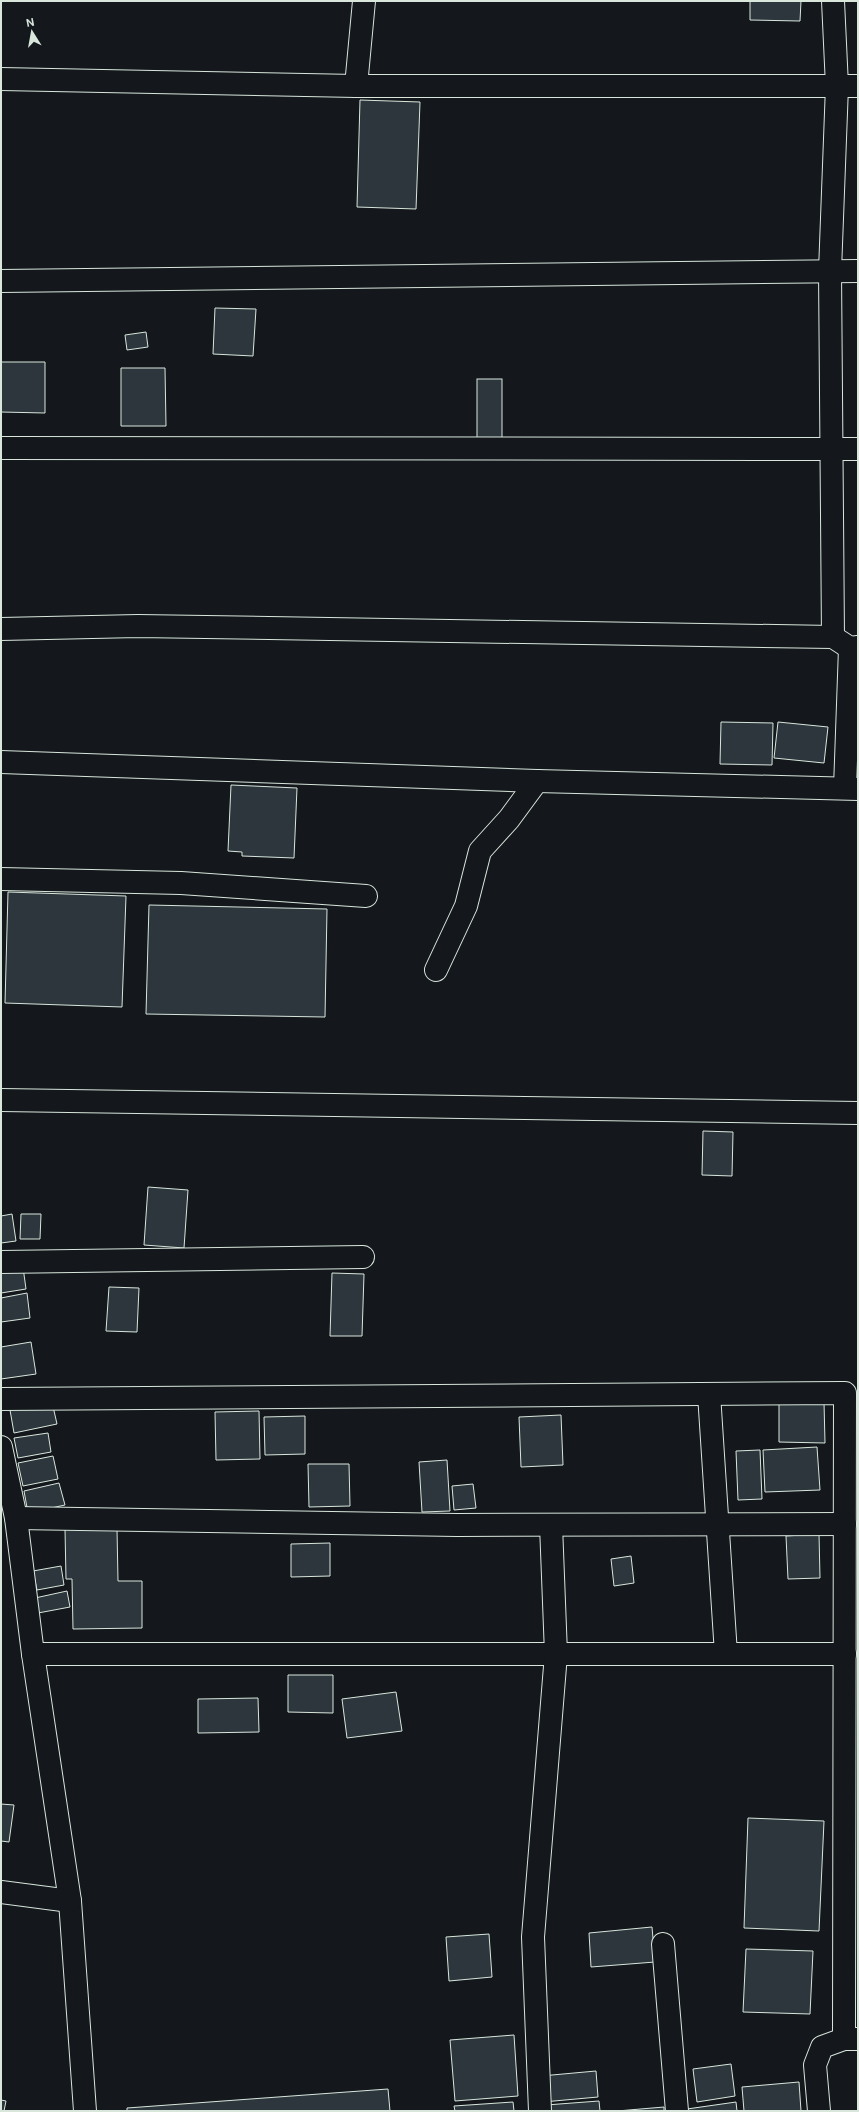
<svg xmlns="http://www.w3.org/2000/svg" width="859" height="2112" viewBox="0 0 859 2112" font-family="'DM Sans',sans-serif">
<style>
.building{fill:#2c363c;stroke:#d8e6dc}
.lines{fill:none;stroke-linecap:round;stroke-linejoin:round}
.minor-casing{stroke:#d8e6dc;stroke-width:24}
.minor{stroke:#14181c;stroke-width:22}
</style>
<rect width="100%" height="100%" fill="#14181c"/>
<g class="building">
<path d="M750,1H801L800,21L750,20Z"/>
<path d="M360,100L420,102L416,209L357,207Z"/>
<path d="M215,308L256,309L253,356L213,354Z"/>
<path d="M146,332L148,347L127,350L125,335Z"/>
<path d="M1,362H45V413L1,412Z"/>
<path d="M121,368H165L166,426H121Z"/>
<rect x="477" y="379" width="25" height="59"/>
<path d="M721,722L773,723L772,765L720,764Z"/>
<path d="M778,722L828,727L824,763L774,758Z"/>
<path d="M231,785L297,788L294,858L242,856V852L228,851Z"/>
<path d="M8,892L126,896L122,1007L5,1003Z"/>
<path d="M149,905L327,909L325,1017L146,1014Z"/>
<path d="M703,1131L733,1132L732,1176L702,1175Z"/>
<path d="M148,1187L188,1190L184,1248L144,1245Z"/>
<path d="M12,1214L16,1241L1,1243V1216Z"/>
<path d="M21,1214H41L40,1239H20Z"/>
<path d="M23,1267L26,1289L1,1293V1271Z"/>
<path d="M332,1273L364,1274L362,1336H330Z"/>
<path d="M109,1287L139,1288L137,1332L106,1331Z"/>
<path d="M27,1293L30,1318L1,1322V1298Z"/>
<path d="M31,1342L36,1374L1,1379V1347Z"/>
<path d="M52,1402L57,1424L14,1433L10,1410Z"/>
<path d="M779,1402H824L825,1443L779,1442Z"/>
<path d="M259,1411L260,1459L216,1460L215,1412Z"/>
<path d="M561,1415L563,1465L521,1467L519,1417Z"/>
<path d="M305,1416V1454L265,1455L264,1417Z"/>
<path d="M48,1433L51,1452L18,1458L14,1438Z"/>
<path d="M817,1447L820,1490L765,1492L763,1450Z"/>
<path d="M760,1450L762,1499L738,1500L736,1451Z"/>
<path d="M53,1456L58,1479L23,1486L18,1463Z"/>
<path d="M447,1460L450,1511L422,1512L419,1462Z"/>
<path d="M308,1464H349L350,1506L309,1507Z"/>
<path d="M59,1483L65,1505L28,1513L24,1491Z"/>
<path d="M473,1484L476,1508L454,1510L452,1486Z"/>
<path d="M65,1529H117L118,1581H142V1628L73,1629L72,1579H66Z"/>
<path d="M819,1534L820,1578L788,1579L786,1536Z"/>
<path d="M330,1543V1576L291,1577V1544Z"/>
<path d="M631,1556L634,1583L614,1586L611,1559Z"/>
<path d="M61,1566L64,1585L37,1590L33,1571Z"/>
<path d="M67,1591L70,1607L38,1613L35,1598Z"/>
<path d="M288,1675H333V1713L288,1712Z"/>
<path d="M396,1692L402,1731L347,1738L342,1699Z"/>
<path d="M258,1698L259,1732L198,1733V1699Z"/>
<path d="M1,1804L14,1805L9,1842L1,1841Z"/>
<path d="M748,1818L824,1821L819,1931L744,1928Z"/>
<path d="M652,1927L655,1962L591,1967L589,1933Z"/>
<path d="M489,1934L492,1977L449,1981L446,1937Z"/>
<path d="M746,1949L813,1951L810,2014L743,2012Z"/>
<path d="M514,2035L518,2096L455,2101L450,2040Z"/>
<path d="M731,2064L735,2096L697,2102L693,2069Z"/>
<path d="M596,2071L598,2097L543,2102L541,2076Z"/>
<path d="M799,2082L801,2111H744L742,2087Z"/>
<path d="M388,2089L390,2111H127V2108Z"/>
<path d="M1,2100L6,2101L4,2111H1Z"/>
<path d="M599,2101L600,2111H546V2105Z"/>
<path d="M513,2102L514,2111H455L454,2106Z"/>
<path d="M736,2102L737,2111H687V2109Z"/>
<path d="M664,2107V2111H617Z"/>
</g>
<g class="lines">
<defs>
<g id="minor">
<path d="M833,1L837,86L830,271L833,637"/>
<path d="M1,79L356,86H858"/>
<path d="M356,86L364,1"/>
<path d="M1,281L858,271"/>
<path d="M1,448L858,449"/>
<path d="M1,629L138,626L833,637L850,648L858,647"/>
<path d="M1,762L537,781L858,789"/>
<path d="M845,788L850,648"/>
<path d="M1,879L181,883L366,896"/>
<path d="M436,970L466,906L480,851L509,819L537,781"/>
<path d="M1,1100L858,1113"/>
<path d="M1,1262L363,1257"/>
<path d="M709,1394L726,1654"/>
<path d="M1,1399L845,1393L844,2039"/>
<path d="M1,1447L16,1518L33,1654L70,1901L85,2111"/>
<path d="M16,1518L457,1525L845,1524"/>
<path d="M33,1654H845"/>
<path d="M1,1892L70,1901"/>
<path d="M663,1944L677,2111"/>
<path d="M540,2111L533,1937L556,1654L551,1525"/>
<path d="M819,2111L815,2065L822,2047L844,2039H858"/>
</g>
</defs>
<use href="#minor" class="minor-casing"/>
<use href="#minor" class="minor"/>
</g>
<rect width="859" height="2112" fill="none" stroke="#d8e6dc" stroke-width="4"/>
<g transform="translate(32 32) rotate(349)" stroke="#14181c" stroke-width="3" paint-order="stroke">
<path d="M0-3L7 15L0 10L-7 15Z" fill="#d8e6dc"/>
<text y="-6" font-size="11" font-weight="bold" text-anchor="middle" fill="#d8e6dc">N</text>
</g>
</svg>
